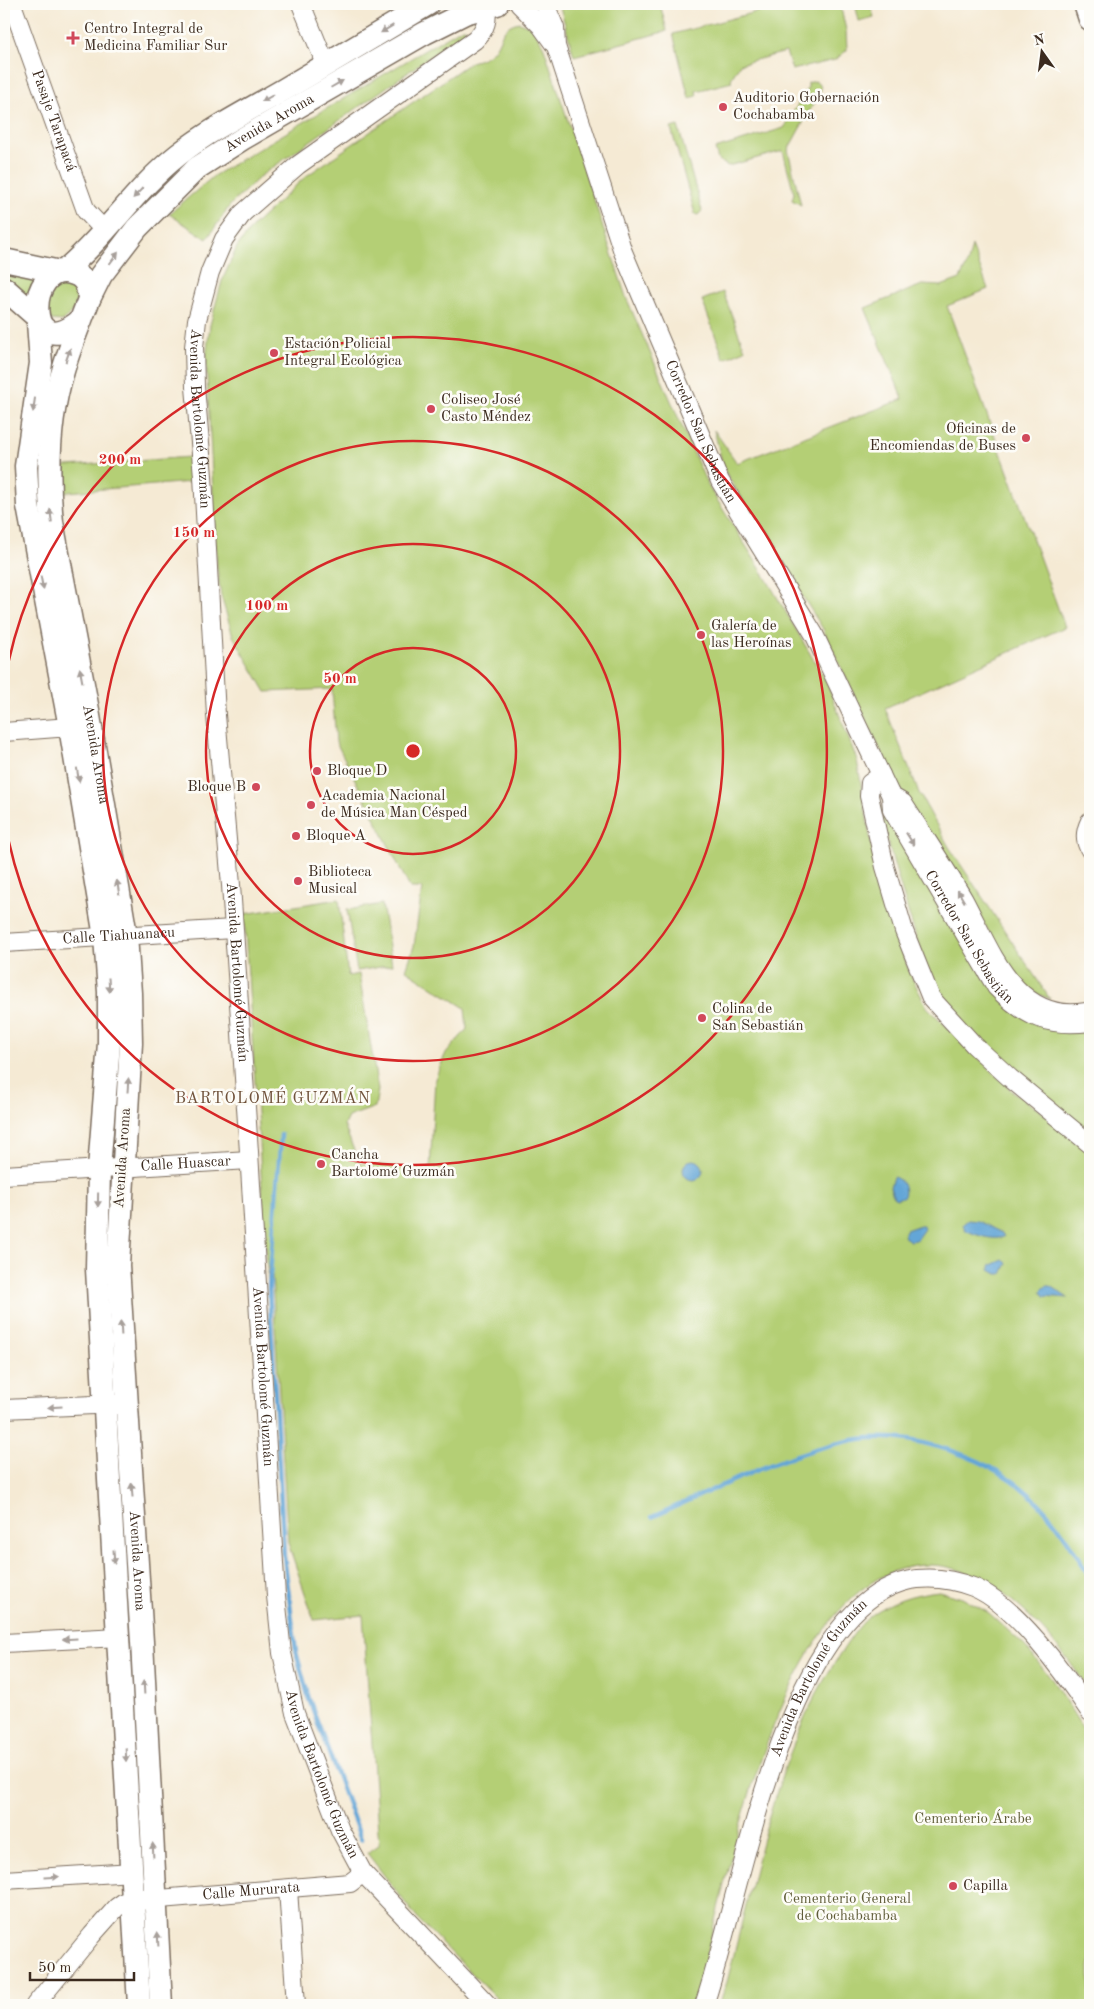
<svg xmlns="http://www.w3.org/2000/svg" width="1094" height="2009" viewBox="0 0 1094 2009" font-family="'Old Standard TT',serif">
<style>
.green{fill:#b4cf75;stroke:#787c4a}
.water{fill:#63a6d7;stroke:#4f687a}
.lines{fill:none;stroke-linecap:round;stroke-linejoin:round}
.stream{stroke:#63a6d7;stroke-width:4.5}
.minor-casing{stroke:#7c6d5e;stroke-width:20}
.major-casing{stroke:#7c6d5e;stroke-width:25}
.minor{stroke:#fff;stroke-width:18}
.major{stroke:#fff;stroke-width:22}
.oneway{fill:#a79f9a}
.ring{fill:none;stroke:#d62828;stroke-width:2.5}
.poi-dot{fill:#d1495b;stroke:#fdfcf7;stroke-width:2}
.labels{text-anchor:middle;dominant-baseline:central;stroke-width:5;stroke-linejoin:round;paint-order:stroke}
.poi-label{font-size:15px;fill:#3b2a1e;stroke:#fdfcf7;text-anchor:start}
.street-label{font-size:15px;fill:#3b2a1e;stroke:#fdfcf7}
.park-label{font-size:15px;fill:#5f5c38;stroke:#fdfcf7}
.neighbourhood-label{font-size:16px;letter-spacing:1px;fill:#71533c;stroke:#fdfcf7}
.centre{fill:#d62828;stroke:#fdfcf7;stroke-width:2.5}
.ring-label{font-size:15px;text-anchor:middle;font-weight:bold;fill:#d62828;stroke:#fdfcf7;stroke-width:5;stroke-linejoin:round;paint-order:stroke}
</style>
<rect width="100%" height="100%" fill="#fdfcf7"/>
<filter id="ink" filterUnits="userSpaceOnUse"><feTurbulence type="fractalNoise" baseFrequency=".02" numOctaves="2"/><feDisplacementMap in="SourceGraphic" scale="10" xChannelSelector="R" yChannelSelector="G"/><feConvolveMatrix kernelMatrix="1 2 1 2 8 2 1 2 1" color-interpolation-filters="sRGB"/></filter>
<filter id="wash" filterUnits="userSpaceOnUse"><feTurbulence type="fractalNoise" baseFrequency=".0096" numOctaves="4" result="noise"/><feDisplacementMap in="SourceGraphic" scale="20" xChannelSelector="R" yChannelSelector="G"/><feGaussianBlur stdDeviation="1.12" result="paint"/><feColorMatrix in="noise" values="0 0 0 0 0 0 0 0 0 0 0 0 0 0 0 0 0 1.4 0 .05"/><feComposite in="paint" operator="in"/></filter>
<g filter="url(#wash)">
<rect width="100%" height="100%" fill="#f5ead4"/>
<g class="green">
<path d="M573,4H660L667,31L574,56L560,7Z"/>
<path d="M786,4H840L846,30L847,50L835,60L792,70L786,52L740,64L731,79L732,82L696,91L697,96L689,98L673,34Z"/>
<path d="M855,4H870L874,17L859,21Z"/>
<path d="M519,22L532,27L543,45L626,297L707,484L763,573L826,681L857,760L874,860L894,932L912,978L927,1007L1012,1091L1050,1118L1090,1154V1691C1056,1640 996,1566 930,1565C778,1563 726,1896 693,2005H503L417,1918L367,1853L379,1845L363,1615L314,1620L288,1543L272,1275L268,1280L244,914L339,899L348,976L359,974L378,1090L375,1107L348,1117L344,1125L359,1163L430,1170L435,1079L445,1055L467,1029L465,1008L406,970L414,946L422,888H410L336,742L332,689L266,692L233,636L221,596L217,569L206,358L210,325L222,281L237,247L253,226L305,177L471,62C510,53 491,28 519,22Z"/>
<path d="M462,28H465V32L262,175L231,204L207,239L169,214L215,175Z"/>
<path d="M815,81L820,84L821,90L788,150L801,205L792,200L794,193L783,151L728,166L718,160L715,149L784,128L808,87V83Z"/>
<path d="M678,126L702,211L698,215L695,214L671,128Z"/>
<path d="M972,246L988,289L947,306L1065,627L885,708L919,793L949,847L1050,999L1030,991L1012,973L976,909L897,785L823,629L724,470L714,430L737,463L903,399L865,308L922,285L941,286L960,279L968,262Z"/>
<path d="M4,269L42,275L29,298L4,278Z"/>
<path d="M61,281L77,286C78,302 75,312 62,321L51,320L46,307L54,288Z"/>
<path d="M723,292L745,350L724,359L702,300Z"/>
<path d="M190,457L192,482L55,493L54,467Z"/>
<path d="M877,801L938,896L986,981L1090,1026V1135C1042,1091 987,1056 945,1006C931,989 925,964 918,943C903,896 889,849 877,801Z"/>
<path d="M382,904L392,965L357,971L347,910Z"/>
<path d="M939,1591L962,1598L989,1613L1024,1645L1053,1681L1090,1740V2005H719L727,1982C755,1875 776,1750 839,1656C847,1644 857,1627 869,1617C890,1601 912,1594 939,1591Z"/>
</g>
<g class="water">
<circle cx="693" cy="1170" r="10"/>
<path d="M893,1177C902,1179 907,1188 904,1196L897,1199L894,1198L890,1187Z"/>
<path d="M968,1220L978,1221L1002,1233L1004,1237C992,1241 976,1235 965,1230L963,1224Z"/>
<path d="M920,1225H923L924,1229L916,1240L910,1241L903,1236L906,1230Z"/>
<path d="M1003,1260L1007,1263L1002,1274H997L990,1270V1266Z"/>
<path d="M1046,1286H1050L1068,1298L1044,1296L1041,1291Z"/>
</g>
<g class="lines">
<g class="stream">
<path d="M281,1135L269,1288L284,1556L296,1652L309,1699L361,1839"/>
<path d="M652,1517C717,1489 783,1453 853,1440C881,1435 912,1439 939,1447C1017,1469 1054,1509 1090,1579"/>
</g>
</g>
</g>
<g filter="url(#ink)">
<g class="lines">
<defs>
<g id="minor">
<path id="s1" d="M12,4L86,211L106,232"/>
<path d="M301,4L326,65"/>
<path id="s2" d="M485,4C489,19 486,29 475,40L298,165L243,213L224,239L210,272L197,320L194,347L195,387L203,476L216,715L231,885L249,1152L276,1596L282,1653L295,1713L340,1830L363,1873L488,2005"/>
<path d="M519,4L541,26L554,44"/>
<path id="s3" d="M545,4L555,28L556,46L623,252L720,481L814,634L891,796L892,810L996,987C1026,1018 1048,1027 1090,1022"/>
<path d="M4,732L70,727"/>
<path d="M881,775L870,783L869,796L885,867L904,931L931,998L974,1045L1010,1078L1090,1144"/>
<path d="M891,796L903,803C923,835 945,867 964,900C990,948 1015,1024 1085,1012"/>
<path d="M1090,821C1085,831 1084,841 1090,850"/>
<path id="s4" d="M4,943L233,929"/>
<path id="s5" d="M4,1175L249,1160"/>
<path d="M4,1409L116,1404"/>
<path d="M4,1643L119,1637"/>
<path d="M4,1880L133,1872"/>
<path d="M288,1889L296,2005"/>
<path id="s6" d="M35,2005L92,1935L117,1907L124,1902L350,1883L363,1873"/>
<path id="s7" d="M704,2005C740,1903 785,1594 917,1579C936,1577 955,1580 973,1587C1015,1604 1065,1674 1090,1712"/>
</g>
<g id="major">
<path d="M1085,4L1090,19"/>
<path d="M4,260L60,272"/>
<path d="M64,271C106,236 135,189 178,155C211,129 249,110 285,89C333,61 381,32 428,4"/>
<path d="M4,288L37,317"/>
<path id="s8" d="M89,299L101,275L137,228L197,168L242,139L425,33L465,13L497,4"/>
<path id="s9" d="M81,320C23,369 26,260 71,273C85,276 88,286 89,299C80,323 70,346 63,371C48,420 47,472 52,522L88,710L126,935L130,993L131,1043L118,1265L142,1642L161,2005"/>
<path d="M38,322L41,363L26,466L28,506L70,727L105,937L109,992V1043L99,1169L97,1269L139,2005"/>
</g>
</defs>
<use href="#minor" class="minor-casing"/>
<use href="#major" class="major-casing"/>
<use href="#minor" class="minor"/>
<use href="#major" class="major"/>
</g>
<defs><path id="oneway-solid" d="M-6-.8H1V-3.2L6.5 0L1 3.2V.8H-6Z" transform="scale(1.25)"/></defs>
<g class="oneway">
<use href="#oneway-solid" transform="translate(387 29) rotate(149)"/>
<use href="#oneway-solid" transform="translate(337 84) rotate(-30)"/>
<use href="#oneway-solid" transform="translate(268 98) rotate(150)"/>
<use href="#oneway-solid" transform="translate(138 193) rotate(133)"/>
<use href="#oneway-solid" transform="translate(114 258) rotate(-53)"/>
<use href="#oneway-solid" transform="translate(68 355) rotate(-71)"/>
<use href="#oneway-solid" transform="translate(34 405) rotate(98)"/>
<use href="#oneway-solid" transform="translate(51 516) rotate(-97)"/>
<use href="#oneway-solid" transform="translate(42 583) rotate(79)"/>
<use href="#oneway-solid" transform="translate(81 675) rotate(-101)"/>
<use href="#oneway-solid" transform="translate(78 775) rotate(81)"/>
<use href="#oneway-solid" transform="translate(910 839) rotate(58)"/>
<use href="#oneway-solid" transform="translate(118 887) rotate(-100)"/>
<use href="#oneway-solid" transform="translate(961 896) rotate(-120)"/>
<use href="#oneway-solid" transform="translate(109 985) rotate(86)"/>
<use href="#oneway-solid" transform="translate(128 1085) rotate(-86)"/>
<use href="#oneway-solid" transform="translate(98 1200) rotate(91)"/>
<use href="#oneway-solid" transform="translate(121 1328) rotate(-93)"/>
<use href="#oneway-solid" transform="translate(55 1407) rotate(177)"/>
<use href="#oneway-solid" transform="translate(132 1490) rotate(-94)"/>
<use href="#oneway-solid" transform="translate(114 1557) rotate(86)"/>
<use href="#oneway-solid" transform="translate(70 1639) rotate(177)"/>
<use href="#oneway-solid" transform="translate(144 1687) rotate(-93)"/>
<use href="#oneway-solid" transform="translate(126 1755) rotate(87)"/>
<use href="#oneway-solid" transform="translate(153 1850) rotate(-93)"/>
<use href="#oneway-solid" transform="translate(52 1877) rotate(-3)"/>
<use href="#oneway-solid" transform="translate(158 1939) rotate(-93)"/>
</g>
</g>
<g class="ring">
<circle cx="413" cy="751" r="103"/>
<circle cx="413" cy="751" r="207"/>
<circle cx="413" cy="751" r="310"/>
<path d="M4 686A414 414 0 1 1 4 816"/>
</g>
<g class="poi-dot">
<path d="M70.5 30.5h5v5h5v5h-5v5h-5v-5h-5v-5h5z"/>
<circle cx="723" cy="107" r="5"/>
<circle cx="274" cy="353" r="5"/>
<circle cx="431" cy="409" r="5"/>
<circle cx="1026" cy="438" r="5"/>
<circle cx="701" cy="635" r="5"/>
<circle cx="317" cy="771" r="5"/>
<circle cx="256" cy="787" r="5"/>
<circle cx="311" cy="805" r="5"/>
<circle cx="296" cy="836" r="5"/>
<circle cx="298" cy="881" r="5"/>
<circle cx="702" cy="1018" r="5"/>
<circle cx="321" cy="1164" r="5"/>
<circle cx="953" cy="1886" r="5"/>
</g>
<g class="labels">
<g class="poi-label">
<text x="84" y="29">Centro Integral de<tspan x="84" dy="17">Medicina Familiar Sur</tspan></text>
<text x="733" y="98">Auditorio Gobernación<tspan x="733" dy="17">Cochabamba</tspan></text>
<text x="284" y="344">Estación Policial<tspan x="284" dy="17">Integral Ecológica</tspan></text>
<text x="441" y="400">Coliseo José<tspan x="441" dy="17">Casto Méndez</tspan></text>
<text x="1016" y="429" text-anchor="end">Oficinas de<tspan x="1016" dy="17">Encomiendas de Buses</tspan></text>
<text x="711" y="626">Galería de<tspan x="711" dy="17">las Heroínas</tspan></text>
<text x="327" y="771">Bloque D</text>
<text x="246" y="787" text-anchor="end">Bloque B</text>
<text x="321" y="796">Academia Nacional<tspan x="321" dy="17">de Música Man Césped</tspan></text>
<text x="306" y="836">Bloque A</text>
<text x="308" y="872">Biblioteca<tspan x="308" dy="17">Musical</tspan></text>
<text x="712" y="1009">Colina de<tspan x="712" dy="17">San Sebastián</tspan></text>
<text x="331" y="1155">Cancha<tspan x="331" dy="17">Bartolomé Guzmán</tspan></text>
<text x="963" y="1886">Capilla</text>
</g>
<g class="street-label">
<text stroke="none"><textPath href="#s1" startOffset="124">Pasaje Tarapacá</textPath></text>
<text stroke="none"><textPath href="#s8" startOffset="256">Avenida Aroma</textPath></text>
<text stroke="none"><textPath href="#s2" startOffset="546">Avenida Bartolomé Guzmán</textPath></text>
<text stroke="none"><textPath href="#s3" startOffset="456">Corredor San Sebastián</textPath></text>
<text stroke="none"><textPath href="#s9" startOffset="620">Avenida Aroma</textPath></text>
<text stroke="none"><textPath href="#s3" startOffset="1031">Corredor San Sebastián</textPath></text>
<text stroke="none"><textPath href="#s4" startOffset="115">Calle Tiahuanacu</textPath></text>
<text stroke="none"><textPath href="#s2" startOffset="1101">Avenida Bartolomé Guzmán</textPath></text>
<text transform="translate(123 1158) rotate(-86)">Avenida Aroma</text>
<text stroke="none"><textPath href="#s5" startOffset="182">Calle Huascar</textPath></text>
<text stroke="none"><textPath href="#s2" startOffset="1506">Avenida Bartolomé Guzmán</textPath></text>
<text stroke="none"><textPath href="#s9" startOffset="1430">Avenida Aroma</textPath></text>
<text stroke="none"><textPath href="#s7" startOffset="349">Avenida Bartolomé Guzmán</textPath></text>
<text stroke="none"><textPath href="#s2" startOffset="1911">Avenida Bartolomé Guzmán</textPath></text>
<text stroke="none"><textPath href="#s6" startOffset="264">Calle Mururata</textPath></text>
</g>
<g class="park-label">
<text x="973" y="1819">Cementerio Árabe</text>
<text x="847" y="1899">Cementerio General<tspan x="847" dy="17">de Cochabamba</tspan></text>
</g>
<g class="neighbourhood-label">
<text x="273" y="1099">BARTOLOMÉ GUZMÁN</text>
</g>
</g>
<circle cx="413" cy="751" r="8" class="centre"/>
<g class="ring-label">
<text x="120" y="464">200 m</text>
<text x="194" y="537">150 m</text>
<text x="267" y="610">100 m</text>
<text x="340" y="683">50 m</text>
</g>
<rect width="1094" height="2009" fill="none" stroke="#fdfcf7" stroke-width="20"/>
<g transform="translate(1042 52) rotate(346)" stroke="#fdfcf7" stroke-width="4" paint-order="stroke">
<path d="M0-4L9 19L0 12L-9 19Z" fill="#3b2a1e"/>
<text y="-8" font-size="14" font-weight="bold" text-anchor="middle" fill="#3b2a1e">N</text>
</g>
<path d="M30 1972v8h104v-8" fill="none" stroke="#3b2a1e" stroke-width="2.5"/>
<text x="38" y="1972" font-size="15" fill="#3b2a1e" stroke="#fdfcf7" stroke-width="4" paint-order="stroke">50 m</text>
</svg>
